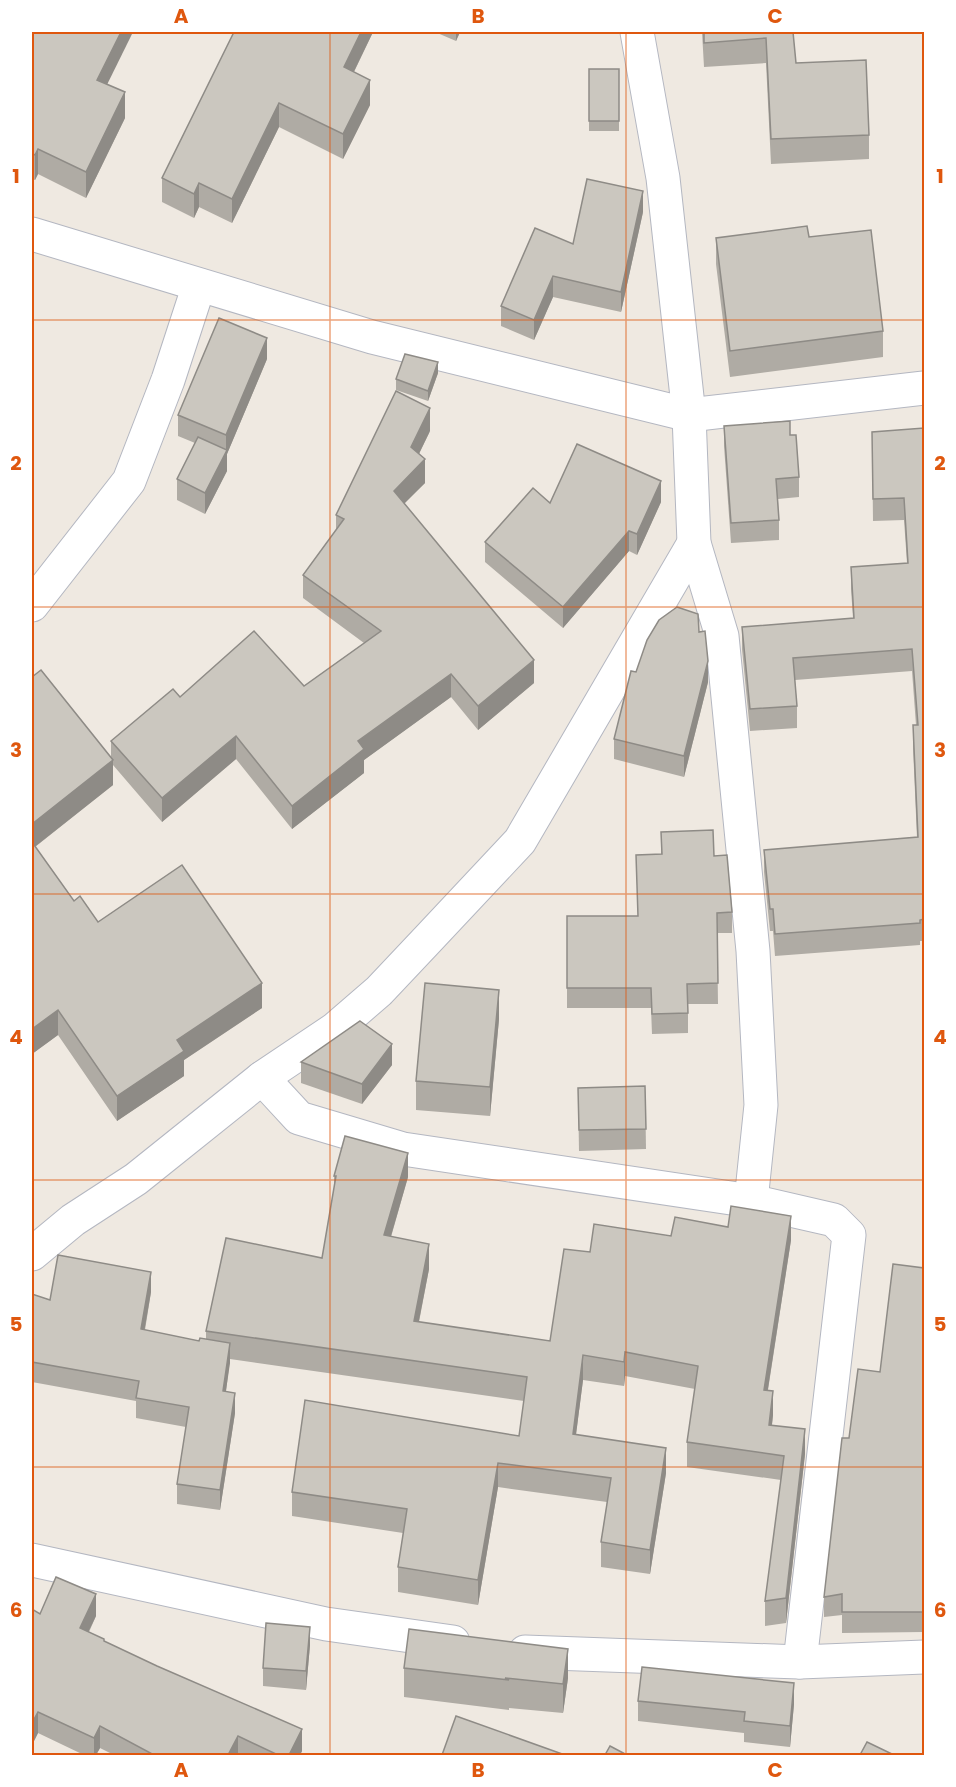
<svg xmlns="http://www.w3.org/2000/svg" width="956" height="1787" viewBox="0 0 956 1787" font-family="Poppins,sans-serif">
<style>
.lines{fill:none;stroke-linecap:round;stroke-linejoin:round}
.minor-casing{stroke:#b4b7c1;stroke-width:35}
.minor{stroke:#fff;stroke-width:33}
.wall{fill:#afaba4}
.shaded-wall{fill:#8e8b86}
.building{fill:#cbc7bf;stroke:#8e8b86;stroke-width:1.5}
.grid{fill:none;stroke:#df570e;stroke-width:1.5;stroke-opacity:0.55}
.neatline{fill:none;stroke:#df570e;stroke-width:2}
.grid-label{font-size:20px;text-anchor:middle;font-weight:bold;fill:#df570e}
</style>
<rect width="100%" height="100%" fill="#efe9e1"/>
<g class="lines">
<defs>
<g id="minor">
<path d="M637,32L663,178L689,415L694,543L722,636L753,951L761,1105L751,1201"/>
<path d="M32,234L372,337L689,415L924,388"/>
<path d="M32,605L129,481L168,380L199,285"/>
<path d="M262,1078L299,1118L403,1149L751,1201L834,1220L849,1235L800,1662"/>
<path d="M32,1254L73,1220L136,1179L262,1078L335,1029L379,991L429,938L520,841L694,543"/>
<path d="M32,1560L326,1624L453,1642"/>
<path d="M525,1652L800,1662L924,1657"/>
</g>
</defs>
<use href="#minor" class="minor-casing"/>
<use href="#minor" class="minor"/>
</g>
<g class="wall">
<path d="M32,32L107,84L125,118L86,198L38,174L35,180L32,179Z"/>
<path d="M373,32L354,72L370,105L343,159L279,127L232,223L199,207L194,218L162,202V178Z"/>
<path d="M435,32H460L456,41Z"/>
<path d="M702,32H793L796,63L869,135V159L771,164L766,63L704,67Z"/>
<rect x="589" y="69" width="30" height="62"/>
<path d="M643,212L621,312L553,297L534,340L501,326V306L573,244Z"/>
<path d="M809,237L883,331V357L730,377L716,264V238Z"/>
<path d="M267,359L227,454V471L205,514L177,500V479L195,443L178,436V415Z"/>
<path d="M438,373L428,401L396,390V379Z"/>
<path d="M724,426L790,435L799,477V497L778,499L779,520V540L731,543L724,446Z"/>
<path d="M924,428V941H920V945L775,956L773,931H770L764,872V850L917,838L913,747V725H916L912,671L795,680L797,706V728L750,731L742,649V627L853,618L851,589V567L907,563L904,520L873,521L872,432Z"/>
<path d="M430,431L419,454L425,483L404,503L534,683L478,730L451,697L364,760V773L292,829L236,759L162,822L113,765V785L35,847L74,901L98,922L262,1008L184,1060V1076L117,1121L58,1035L32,1054V677L111,759V741L180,697L304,686L364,643L303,598V575L336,531V515Z"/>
<path d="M661,502L637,555L629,551L563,628L485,562V542L550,503Z"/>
<path d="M699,632L708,682L684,777L614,759V739L636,672Z"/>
<path d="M661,832L714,856L732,912V933H717L718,1004H688V1033L652,1034L651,1008H567V916H638L636,855L661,854Z"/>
<path d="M499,1019L490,1116L416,1110V1081Z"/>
<path d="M301,1062L392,1065L362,1104L301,1083Z"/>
<path d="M645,1086L646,1149L579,1151L578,1088Z"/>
<path d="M334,1176L408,1177L391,1237L429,1269L419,1322L550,1341L590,1252L671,1236L791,1240L768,1390L773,1415L772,1425L805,1454L786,1623L765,1626V1601L781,1480L687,1467V1442L695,1389L625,1376L624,1386L583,1380L576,1434L666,1473L650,1574L601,1567V1542L607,1502L498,1487L478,1605L398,1592V1567L403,1533L292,1516V1492L519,1436L524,1401L230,1359L226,1391L235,1413L220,1510L177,1504V1484L186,1427L136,1418V1401L32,1382V1294L50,1300L151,1292L145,1330L199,1341L206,1339V1331L322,1258L334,1192Z"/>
<path d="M924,1268V1632L842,1633V1615L824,1617V1597L849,1438L880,1372Z"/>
<path d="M32,1609L40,1614L96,1616L89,1632L104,1641L302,1751L300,1755H114L100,1748L96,1755H84L38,1733L32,1745Z"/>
<path d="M310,1645L306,1690L263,1686V1668Z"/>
<path d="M404,1668L568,1678L563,1713L509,1708V1710L404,1697Z"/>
<path d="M638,1701L794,1704L790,1747L744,1742V1733L638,1721Z"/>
</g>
<g class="shaded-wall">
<path d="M121,32H133L97,105V80Z"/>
<path d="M361,32H373L344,92V67Z"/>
<path d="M456,32H460L456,41Z"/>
<path d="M370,80V105L343,159V134Z"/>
<path d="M125,92V118L86,198V172Z"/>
<path d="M279,103V127L232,223V199Z"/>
<path d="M38,149V174L35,180V155Z"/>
<path d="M199,183V207L194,218V194Z"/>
<path d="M643,191V212L621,312V292Z"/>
<path d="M553,276V297L534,340V320Z"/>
<path d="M267,338V359L227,454V471L205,514V493L226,451V435Z"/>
<path d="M438,362V373L428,401V391Z"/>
<path d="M430,408V431L411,470V447Z"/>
<path d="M425,459V483L394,514V491Z"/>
<path d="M661,481V502L637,555V534Z"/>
<path d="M629,531V551L563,628V607Z"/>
<path d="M534,660V683L478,730V706Z"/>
<path d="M708,661V682L684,777V756Z"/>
<path d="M451,674V697L364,760V773L292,829V806L358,741Z"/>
<path d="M236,736V759L162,822V798Z"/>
<path d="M113,760V785L32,849V824Z"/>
<path d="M262,983V1008L184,1060V1076L117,1121V1096L177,1040Z"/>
<path d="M499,990V1019L490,1116V1087Z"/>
<path d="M58,1010V1035L32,1054V1029Z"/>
<path d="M392,1044V1065L362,1104V1084Z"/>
<path d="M408,1153V1177L384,1260V1235Z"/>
<path d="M791,1216V1240L764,1414V1390Z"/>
<path d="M429,1244V1269L414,1346V1321Z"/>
<path d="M151,1272V1292L141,1350V1329Z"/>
<path d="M230,1343V1363L223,1411V1391Z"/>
<path d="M625,1352V1376L624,1386V1362Z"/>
<path d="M583,1355V1380L573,1458V1434Z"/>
<path d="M773,1391V1415L769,1449V1425Z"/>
<path d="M235,1393V1413L220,1510V1490Z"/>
<path d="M805,1429V1454L786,1623V1598Z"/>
<path d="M666,1448V1473L650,1574V1550Z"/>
<path d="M498,1463V1487L478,1605V1580Z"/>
<path d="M96,1594V1616L80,1649V1628Z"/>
<path d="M310,1627V1645L306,1690V1671Z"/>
<path d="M568,1649V1678L563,1713V1684Z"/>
<path d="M794,1683V1704L790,1747V1726Z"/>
<path d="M38,1712V1733L32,1745V1723Z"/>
<path d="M100,1726V1748L96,1755H94V1738Z"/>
<path d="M302,1729V1751L300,1755H289Z"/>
<path d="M238,1736V1755H228Z"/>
</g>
<g class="building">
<path d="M32,32H121L97,80L125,92L86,172L38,149L35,155L32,153Z"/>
<path d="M234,32H361L344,67L370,80L343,134L279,103L232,199L199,183L194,194L162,178Z"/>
<path d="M704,32H793L796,63L866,60L869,135L771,139L766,38L704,43Z"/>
<rect x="589" y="69" width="30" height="52"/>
<path d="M587,179L643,191L621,292L553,276L534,320L501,306L535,228L573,244Z"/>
<path d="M807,226L809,237L871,230L883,331L730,351L716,238Z"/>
<path d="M219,318L267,338L226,435L178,415Z"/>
<path d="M405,354L438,362L428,391L396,379Z"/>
<path d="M396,391L430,408L411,447L425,459L394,491L534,660L478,706L451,674L358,741L364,749L292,806L236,736L162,798L111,741L173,689L180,697L254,631L304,686L381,631L303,575L344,519L336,515Z"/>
<path d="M790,421V435H796L799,477L776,479L779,520L731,523L724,426Z"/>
<path d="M924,428V919L920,920V923L775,934L773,909H770L764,850L918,837L913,725H918L912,649L793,658L797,706L750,709L742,627L854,618L851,567L908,563L904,498L873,499L872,432Z"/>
<path d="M198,437L227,450L205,493L177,479Z"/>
<path d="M577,444L661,481L637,534L629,531L563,607L485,542L533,488L550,503Z"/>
<path d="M677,607L698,614L699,632L705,631L708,661L684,756L614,739L631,671L636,672L647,640L659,620Z"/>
<path d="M41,670L113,760L32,824V677Z"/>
<path d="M713,830L714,856L727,855L732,912L717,913L718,983L687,984L688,1013L652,1014L651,988H567V916H638L636,855L662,854L661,832Z"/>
<path d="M32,842L74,901L80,896L98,922L182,865L262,983L177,1040L184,1051L117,1096L58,1010L32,1029Z"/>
<path d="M425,983L499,990L490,1087L416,1081Z"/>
<path d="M360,1021L392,1044L362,1084L301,1062Z"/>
<path d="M645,1086L646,1129L579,1130L578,1088Z"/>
<path d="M345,1136L408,1153L384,1235L429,1244L414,1321L550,1341L564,1249L590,1252L594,1224L671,1236L675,1217L728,1227L731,1206L791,1216L764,1390L773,1391L769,1425L805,1429L786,1598L765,1601L784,1456L687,1442L698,1366L625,1352L624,1362L583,1355L573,1434L666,1448L650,1550L601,1542L611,1478L498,1463L478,1580L398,1567L407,1509L292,1492L305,1400L519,1436L527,1377L206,1331L226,1238L322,1258L336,1176H334Z"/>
<path d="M58,1255L151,1272L141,1329L199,1341L200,1338L230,1343L223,1391L235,1393L220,1490L177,1484L189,1407L136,1398L139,1381L32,1362V1294L50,1300Z"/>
<path d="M893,1264L924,1268V1612H842V1594L824,1597L842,1438H849L858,1369L880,1372Z"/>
<path d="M56,1577L96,1594L80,1628L104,1639V1641L157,1666L302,1729L289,1755H278L238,1736L228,1755H154L100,1726L94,1738L38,1712L32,1723V1609L40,1614Z"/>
<path d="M266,1623L310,1627L306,1671L263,1668Z"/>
<path d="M409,1629L568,1649L563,1684L505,1678L509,1680L404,1668Z"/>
<path d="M642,1667L794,1683L790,1726L744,1721L745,1712L638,1701Z"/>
<path d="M456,1716L565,1755H442Z"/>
<path d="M867,1742L894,1755H860Z"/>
<path d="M610,1746L627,1755H605Z"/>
</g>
<path class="grid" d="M330,32V1756M626,32V1756M32,320H924M32,607H924M32,894H924M32,1180H924M32,1467H924"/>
<rect width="956" height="1787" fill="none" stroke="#ffffff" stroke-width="66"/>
<rect x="33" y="33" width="890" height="1721" class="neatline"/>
<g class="grid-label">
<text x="181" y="23">A</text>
<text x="478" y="23">B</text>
<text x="775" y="23">C</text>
<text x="16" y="183">1</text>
<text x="940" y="183">1</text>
<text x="16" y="470">2</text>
<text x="940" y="470">2</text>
<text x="16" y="757">3</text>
<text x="940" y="757">3</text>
<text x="16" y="1044">4</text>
<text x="940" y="1044">4</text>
<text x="16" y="1331">5</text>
<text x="940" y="1331">5</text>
<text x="16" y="1617">6</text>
<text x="940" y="1617">6</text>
<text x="181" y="1777">A</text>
<text x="478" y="1777">B</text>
<text x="775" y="1777">C</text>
</g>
</svg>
